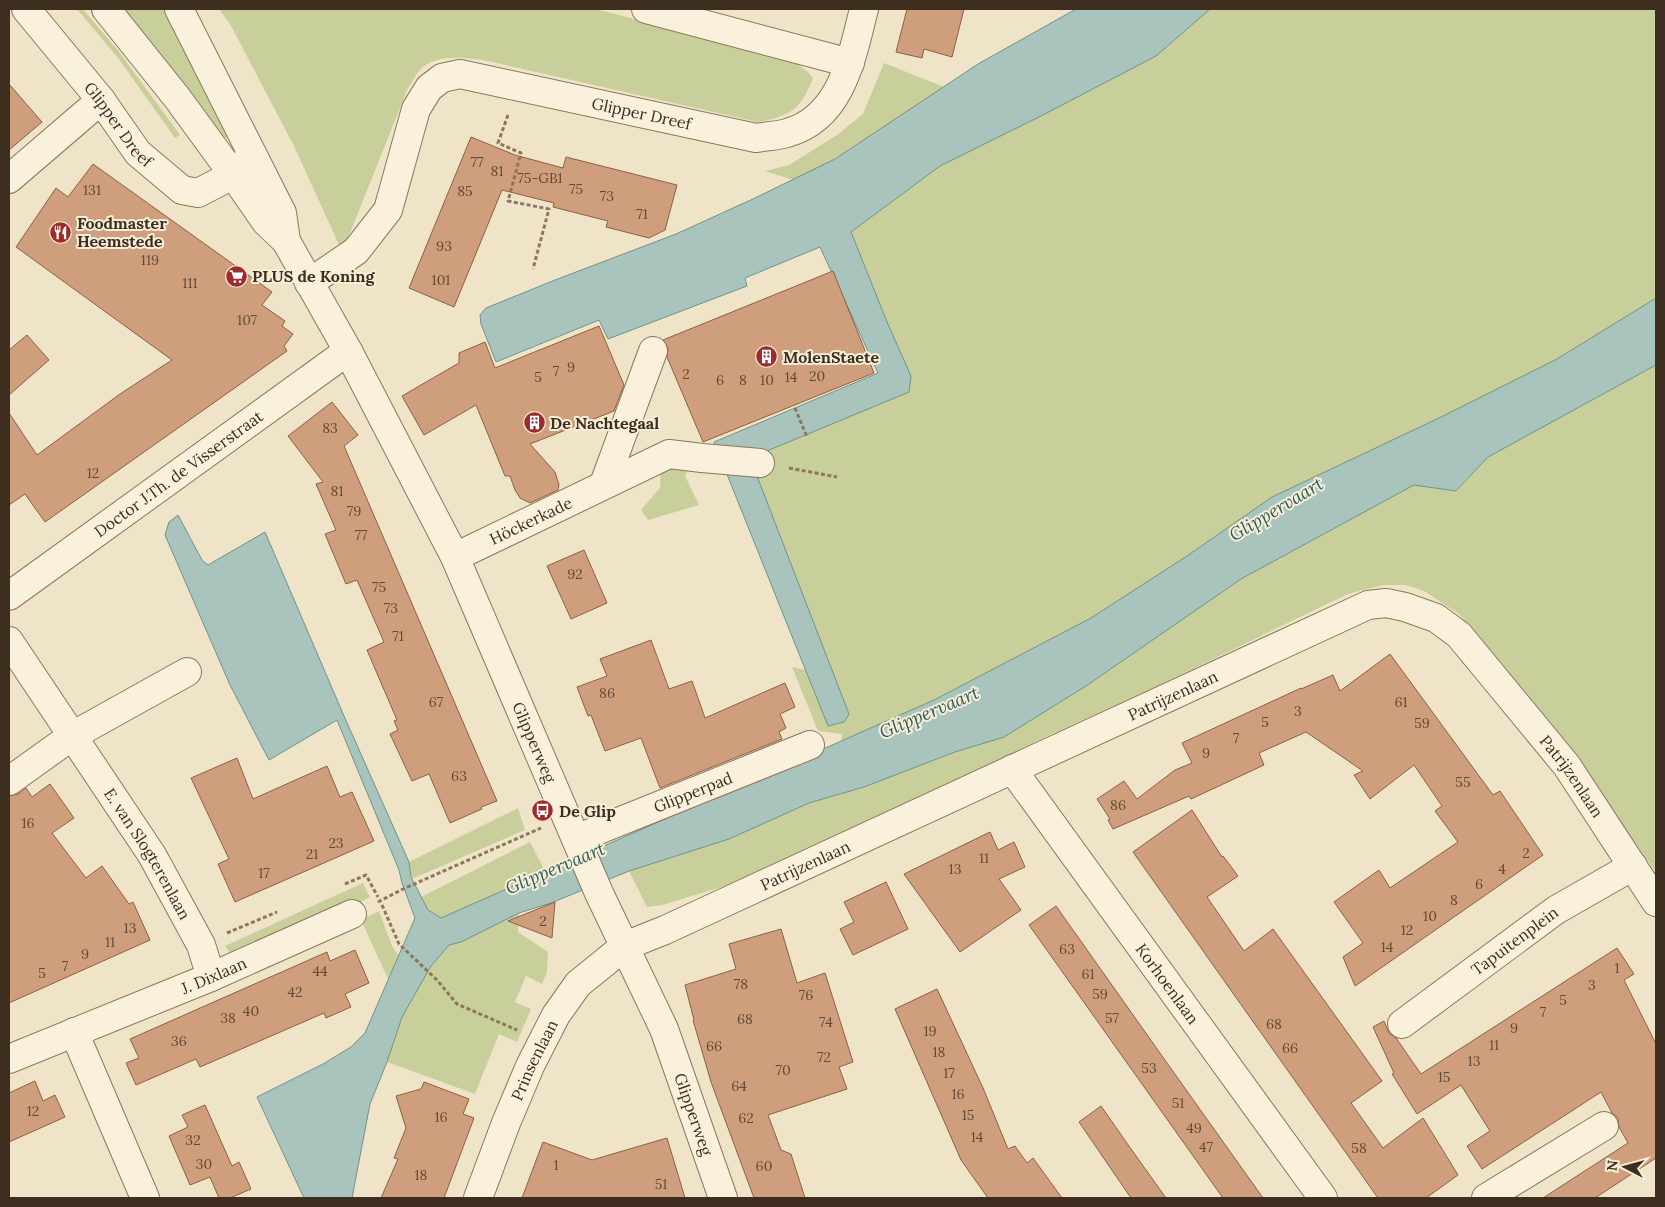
<svg xmlns="http://www.w3.org/2000/svg" width="1665" height="1207" viewBox="0 0 1665 1207" font-family="Lora,serif">
<style>
.green{fill:#c9cf9b}
.water{fill:#a9c4bc;stroke:#6f938a}
.building{fill:#cf9f7d;stroke:#8d5f41}
.lines{fill:none;stroke-linecap:round;stroke-linejoin:round}
.minor-casing{stroke:#8d765c;stroke-width:30}
.path{stroke:#8d765c;stroke-width:3;stroke-dasharray:4 2.5;stroke-linecap:butt}
.minor{stroke:#faf1dc;stroke-width:28}
.labels{text-anchor:middle;dominant-baseline:central;stroke-width:4;stroke-linejoin:round;paint-order:stroke}
.number-label{font-size:14px;fill:#624a37}
.street-label{font-size:16px;fill:#3d2e20;stroke:#f7eed8}
.poi-label{font-size:16px;font-weight:bold;fill:#3d2e20;stroke:#f7eed8;text-anchor:start}
.water-label{font-size:18px;font-style:italic;fill:#2f5d5a;stroke:#f7eed8}
</style>
<rect width="100%" height="100%" fill="#f0e4c8"/>
<g class="green">
<path d="M77,9H83L120,53L180,135L175,138L118,58Z"/>
<path d="M118,9H166L233,137L219,138Z"/>
<path d="M219,9H596L793,61L808,72L813,78C801,110 790,116 758,122L483,60C462,58 435,53 419,71C415,76 412,83 408,88L348,238L340,247L294,146L230,24Z"/>
<path d="M1210,9H1656V298L1557,359L1439,418L1272,497L1187,556L1091,618L934,700L841,741L842,734L818,731L792,667L805,670L828,726L809,613L750,458L911,376L887,322L851,232L940,166L1041,116L1156,56Z"/>
<path d="M884,63L944,87L835,159L793,180L765,171L789,165L837,135L863,114Z"/>
<path d="M1656,365V872L1585,773L1527,697L1459,614L1424,591L1406,585H1383L1348,594L1153,688L1041,739L878,819L738,882L662,905L647,907L629,871L729,839L809,803L864,787L955,752L1004,737L1086,686L1241,579L1344,523L1414,485L1457,491L1488,457Z"/>
<path d="M700,451L685,476L699,505L648,520L641,510L660,488L661,467Z"/>
<path d="M518,808L525,830L412,879L409,862Z"/>
<path d="M530,842L546,873L441,918L428,910L421,897Z"/>
<path d="M363,883L370,897L353,906L234,958L225,946Z"/>
<path d="M379,911L392,946L399,956L388,979L361,920Z"/>
<path d="M519,913L518,932L548,952L547,972L542,984L526,976L515,1002L531,1009L517,1042L499,1034L475,1094L387,1062L402,1017L431,966L449,945L461,942Z"/>
</g>
<g class="water">
<path d="M1076,9H1210L1156,56L1041,116L940,166L851,232L887,322L911,376L909,392L750,458L849,714L844,722L828,726L714,442L878,373L820,247L745,278L747,286L608,339L599,320L496,362L481,324L480,315L486,308L555,280L676,234L755,198L835,159L978,64Z"/>
<path d="M1656,298V365L1488,457L1456,491L1414,485L1344,523L1241,579L1086,686L1004,737L955,752L864,787L809,803L729,839L629,871L551,903L519,913L461,942L449,945L431,966L402,1017L387,1062L370,1104L352,1198H304L257,1097L323,1064L351,1047L365,1033L415,918L402,883L399,870L337,720L269,760L230,685L165,535L169,522L178,515L202,560L208,565L265,532L344,716L409,862L411,877L428,910L441,918L934,700L1091,618L1187,556L1272,497L1439,418L1557,359Z"/>
</g>
<g class="building">
<path d="M907,9H964L952,57L924,49L922,58L896,52Z"/>
<path d="M9,84L42,122L9,150Z"/>
<path d="M471,137L515,155L563,168L566,157L677,185L665,230L649,238L606,227L608,221L553,207L554,203L502,190L454,307L409,288Z"/>
<path d="M93,164L272,292L262,305L285,321L282,326L293,334L284,346L287,351L45,522L25,494L9,505V413L37,455L120,394L172,360L16,247L56,188L68,197Z"/>
<path d="M833,271L874,373L703,442L667,357L668,348L663,340Z"/>
<path d="M599,326L624,385L614,411L530,444L555,472L559,485L558,490L530,503L520,498L515,490L510,476H505L476,405L424,435L402,396L459,363V353L485,342L495,368Z"/>
<path d="M27,335L49,360L9,395V350Z"/>
<path d="M332,402L358,435L344,446L497,801L481,807L482,809L450,823L429,774L412,781L390,734L398,730L394,721L397,720L367,650L384,642L357,580L346,584L325,534L336,530L316,484L323,482L288,436Z"/>
<path d="M584,550L607,603L571,619L547,566Z"/>
<path d="M651,640L669,689L692,681L705,718L785,683L795,707L780,714L786,728L779,732L782,739L660,788L641,738L605,751L591,715L588,716L577,687L607,676L600,659Z"/>
<path d="M1390,654L1493,795L1500,791L1543,855L1355,986L1343,957L1363,943L1334,902L1379,870L1390,888L1458,842L1435,811L1442,806L1414,765L1370,799L1354,775L1363,771L1306,732L1259,753L1264,765L1191,799L1189,796L1113,829L1108,820L1110,819L1097,799L1124,781L1137,799L1175,770L1192,763L1182,743L1301,688V689L1333,675L1340,691Z"/>
<path d="M237,758L253,799L327,766L340,797L352,792L374,841L235,902L218,864L229,859L191,778Z"/>
<path d="M50,784L74,818L52,833L86,878L102,866L129,904L133,902L150,940L9,1003V796L18,794L26,788L32,797Z"/>
<path d="M1192,810L1222,857L1223,856L1238,876L1207,897L1244,951L1273,929L1382,1081L1351,1103L1383,1148L1423,1118L1458,1175L1426,1198H1378L1133,852Z"/>
<path d="M990,832L998,850L1014,842L1025,867L999,879L1021,910L960,952L904,874Z"/>
<path d="M886,882L908,929L853,955L840,929L854,922L844,902Z"/>
<path d="M555,902L552,938L508,921Z"/>
<path d="M1056,906L1167,1063L1263,1198H1223L1029,925Z"/>
<path d="M781,929L797,983L825,973L853,1062L839,1067L847,1089L768,1115L781,1150L791,1154L805,1198H754L711,1082L693,1020H694L685,985L736,969L729,944Z"/>
<path d="M1617,948L1634,974L1624,980L1656,1044V1158L1595,1198H1543L1628,1143L1619,1127L1618,1118L1612,1113L1601,1092L1482,1169L1467,1146L1490,1131L1461,1085L1417,1114L1392,1074L1394,1073L1373,1027L1384,1021L1389,1033L1396,1038L1421,1074Z"/>
<path d="M355,950L369,983L345,994L351,1007L326,1018L324,1013L200,1067L196,1059L136,1085L126,1063L139,1058L130,1039L327,952L330,961Z"/>
<path d="M937,989L983,1088L1008,1149L1015,1146L1027,1163L1033,1158L1062,1198H988L961,1160L895,1009Z"/>
<path d="M35,1081L43,1101L55,1095L65,1117L9,1142V1093Z"/>
<path d="M424,1082L469,1099L463,1114L474,1118L444,1198H381L398,1159L394,1158L406,1128L396,1096L421,1089Z"/>
<path d="M205,1105L232,1166L239,1162L251,1189L230,1198H219L210,1177L190,1185L169,1136L188,1127L182,1115Z"/>
<path d="M1101,1106L1131,1149L1166,1198H1131L1079,1122Z"/>
<path d="M667,1138L685,1198H522L543,1142L592,1160Z"/>
</g>
<g class="lines">
<defs>
<g id="minor">
<path id="s1" d="M26,9L101,100L138,153L182,190L198,193L221,181L252,157"/>
<path id="s2" d="M106,9L178,99L232,173L266,222L286,241L348,351L455,557L599,893L664,1029L723,1198"/>
<path d="M179,9L282,213L286,241"/>
<path d="M646,9L850,63"/>
<path d="M9,179L101,100"/>
<path id="s3" d="M309,283L356,251L388,210L416,109L429,88L442,78L460,74L756,138C766,136 777,136 787,133C842,118 852,56 864,9"/>
<path d="M604,484L653,351"/>
<path id="s4" d="M455,557L669,454L702,458L760,463"/>
<path id="s5" d="M9,596L348,351"/>
<path id="s6" d="M9,641L152,855L201,945L211,977"/>
<path id="s7" d="M1012,769L1323,1198"/>
<path d="M9,781L72,736L187,672"/>
<path id="s8" d="M576,839L810,745"/>
<path id="s9" d="M1402,1024L1556,910L1633,866"/>
<path d="M74,1032L145,1198"/>
<path id="s10" d="M9,1059L211,977L352,914"/>
<path id="s11" d="M478,1198L506,1123L530,1066L556,1015L578,984L625,946L665,930L1368,605L1386,603L1405,607L1436,618L1459,635L1567,766L1656,902"/>
<path d="M1486,1198L1604,1126"/>
</g>
</defs>
<use href="#minor" class="minor-casing"/>
<g class="path">
<path d="M508,115L498,143L521,153L508,201L549,209L533,269"/>
<path d="M795,408L807,437"/>
<path d="M789,468L837,477"/>
<path d="M345,884L366,875L378,897"/>
<path d="M378,902L403,889L541,828"/>
<path d="M382,905L399,944L437,980L457,1004L517,1030"/>
<path d="M227,933L277,912"/>
</g>
<use href="#minor" class="minor"/>
</g>
<defs>
<symbol id="restaurant-disc" viewBox="-11 -11 22 22"><circle r="9.5" fill="#9e2a2b" stroke="#f7eed8"/><path d="M-5-6h1v4h1v-4h1v4h1v-4h1v5L-1.5 .5V6h-2V.5L-5-1ZM5-6V6H3V1.5H1.5Q1.5-4 5-6Z" fill="#fff"/></symbol>
<symbol id="supermarket-disc" viewBox="-11 -11 22 22"><circle r="9.5" fill="#9e2a2b" stroke="#f7eed8"/><path d="M-6-5.5h2.5l.6 2H6L4.5 2H-2.5L-4.4-4H-6ZM-1.5 3.2a1.3 1.3 0 1 0 .1 0ZM3 3.2a1.3 1.3 0 1 0 .1 0Z" fill="#fff"/></symbol>
<symbol id="building-disc" viewBox="-11 -11 22 22"><circle r="9.5" fill="#9e2a2b" stroke="#f7eed8"/><path d="M-4-6H4V6H1V3H-1V6H-4ZM-2.5-4.3h1.7v1.8h-1.7ZM.8-4.3h1.7v1.8H.8ZM-2.5-1h1.7V.8h-1.7ZM.8-1h1.7V.8H.8Z" fill="#fff"/></symbol>
<symbol id="bus-disc" viewBox="-11 -11 22 22"><circle r="9.5" fill="#9e2a2b" stroke="#f7eed8"/><path d="M-5-6H5V4H4V6H2V4H-2V6H-4V4H-5ZM-3.5-4V0h7V-4ZM-3.5 1.2v1.5H-2V1.2ZM2 1.2v1.5H3.5V1.2Z" fill="#fff"/></symbol>
</defs>
<g fill-rule="evenodd">
<use href="#restaurant-disc" x="48" y="220" width="25" height="25"/>
<use href="#supermarket-disc" x="224" y="264" width="25" height="25"/>
<use href="#building-disc" x="754" y="344" width="25" height="25"/>
<use href="#building-disc" x="522" y="410" width="25" height="25"/>
<use href="#bus-disc" x="530" y="798" width="25" height="25"/>
</g>
<g class="labels">
<g class="number-label">
<text x="477" y="162">77</text>
<text x="497" y="171">81</text>
<text x="540" y="178">75-GB1</text>
<text x="576" y="189">75</text>
<text x="92" y="190">131</text>
<text x="465" y="191">85</text>
<text x="607" y="196">73</text>
<text x="642" y="214">71</text>
<text x="444" y="246">93</text>
<text x="150" y="260">119</text>
<text x="441" y="280">101</text>
<text x="190" y="283">111</text>
<text x="247" y="320">107</text>
<text x="571" y="367">9</text>
<text x="556" y="371">7</text>
<text x="686" y="374">2</text>
<text x="817" y="376">20</text>
<text x="538" y="377">5</text>
<text x="791" y="377">14</text>
<text x="720" y="380">6</text>
<text x="743" y="380">8</text>
<text x="767" y="380">10</text>
<text x="330" y="428">83</text>
<text x="93" y="473">12</text>
<text x="337" y="491">81</text>
<text x="354" y="511">79</text>
<text x="361" y="535">77</text>
<text x="575" y="574">92</text>
<text x="379" y="587">75</text>
<text x="391" y="608">73</text>
<text x="398" y="636">71</text>
<text x="607" y="693">86</text>
<text x="436" y="702">67</text>
<text x="1401" y="702">61</text>
<text x="1298" y="711">3</text>
<text x="1265" y="722">5</text>
<text x="1422" y="723">59</text>
<text x="1236" y="738">7</text>
<text x="1206" y="753">9</text>
<text x="459" y="776">63</text>
<text x="1463" y="782">55</text>
<text x="1118" y="805">86</text>
<text x="28" y="823">16</text>
<text x="336" y="843">23</text>
<text x="1526" y="853">2</text>
<text x="312" y="854">21</text>
<text x="984" y="858">11</text>
<text x="955" y="869">13</text>
<text x="1502" y="869">4</text>
<text x="264" y="873">17</text>
<text x="1479" y="884">6</text>
<text x="1454" y="900">8</text>
<text x="1430" y="916">10</text>
<text x="543" y="921">2</text>
<text x="130" y="928">13</text>
<text x="1407" y="930">12</text>
<text x="110" y="942">11</text>
<text x="1387" y="947">14</text>
<text x="1067" y="949">63</text>
<text x="85" y="954">9</text>
<text x="65" y="966">7</text>
<text x="1617" y="968">1</text>
<text x="320" y="971">44</text>
<text x="42" y="973">5</text>
<text x="1088" y="974">61</text>
<text x="741" y="984">78</text>
<text x="1592" y="985">3</text>
<text x="295" y="992">42</text>
<text x="1100" y="994">59</text>
<text x="806" y="995">76</text>
<text x="1563" y="1000">5</text>
<text x="251" y="1011">40</text>
<text x="1543" y="1012">7</text>
<text x="228" y="1018">38</text>
<text x="1112" y="1018">57</text>
<text x="745" y="1019">68</text>
<text x="826" y="1022">74</text>
<text x="1274" y="1024">68</text>
<text x="1514" y="1028">9</text>
<text x="930" y="1031">19</text>
<text x="179" y="1041">36</text>
<text x="1494" y="1045">11</text>
<text x="714" y="1046">66</text>
<text x="1290" y="1048">66</text>
<text x="939" y="1052">18</text>
<text x="824" y="1057">72</text>
<text x="1474" y="1061">13</text>
<text x="1149" y="1068">53</text>
<text x="783" y="1070">70</text>
<text x="949" y="1073">17</text>
<text x="1444" y="1077">15</text>
<text x="739" y="1086">64</text>
<text x="958" y="1094">16</text>
<text x="1178" y="1103">51</text>
<text x="33" y="1111">12</text>
<text x="968" y="1115">15</text>
<text x="441" y="1117">16</text>
<text x="746" y="1118">62</text>
<text x="1194" y="1128">49</text>
<text x="977" y="1137">14</text>
<text x="193" y="1140">32</text>
<text x="1206" y="1147">47</text>
<text x="1359" y="1148">58</text>
<text x="204" y="1164">30</text>
<text x="556" y="1165">1</text>
<text x="764" y="1166">60</text>
<text x="421" y="1175">18</text>
<text x="661" y="1184">51</text>
</g>
<g class="street-label">
<text stroke="none"><textPath href="#s3" startOffset="459">Glipper Dreef</textPath></text>
<text stroke="none"><textPath href="#s1" startOffset="148">Glipper Dreef</textPath></text>
<text stroke="none"><textPath href="#s5" startOffset="209">Doctor J.Th. de Visserstraat</textPath></text>
<text stroke="none"><textPath href="#s4" startOffset="84">Höckerkade</textPath></text>
<text stroke="none"><textPath href="#s11" startOffset="900">Patrijzenlaan</textPath></text>
<text stroke="none"><textPath href="#s2" startOffset="854">Glipperweg</textPath></text>
<text stroke="none"><textPath href="#s11" startOffset="1395">Patrijzenlaan</textPath></text>
<text stroke="none"><textPath href="#s8" startOffset="126">Glipperpad</textPath></text>
<text stroke="none"><textPath href="#s6" startOffset="254">E. van Slogterenlaan</textPath></text>
<text stroke="none"><textPath href="#s11" startOffset="495">Patrijzenlaan</textPath></text>
<text stroke="none"><textPath href="#s9" startOffset="140">Tapuitenplein</textPath></text>
<text stroke="none"><textPath href="#s10" startOffset="221">J. Dixlaan</textPath></text>
<text stroke="none"><textPath href="#s7" startOffset="265">Korhoenlaan</textPath></text>
<text stroke="none"><textPath href="#s11" startOffset="149">Prinsenlaan</textPath></text>
<text stroke="none"><textPath href="#s2" startOffset="1259">Glipperweg</textPath></text>
</g>
<g class="poi-label">
<text x="77" y="223">Foodmaster<tspan x="77" dy="18">Heemstede</tspan></text>
<text x="252" y="276">PLUS de Koning</text>
<text x="783" y="357">MolenStaete</text>
<text x="550" y="423">De Nachtegaal</text>
<text x="559" y="811">De Glip</text>
</g>
<g class="water-label">
<text transform="translate(1276 509) rotate(-31)">Glippervaart</text>
<text transform="translate(929 712) rotate(-23)">Glippervaart</text>
<text transform="translate(555 868) rotate(-23)">Glippervaart</text>
</g>
</g>
<rect width="1665" height="1207" fill="none" stroke="#3d2e20" stroke-width="20"/>
<g transform="translate(1625 1167) rotate(276)" stroke="#f7eed8" stroke-width="4" paint-order="stroke">
<path d="M0-4L9 19L0 12L-9 19Z" fill="#3d2e20"/>
<text y="-8" font-size="14" font-weight="bold" text-anchor="middle" fill="#3d2e20">N</text>
</g>
</svg>
